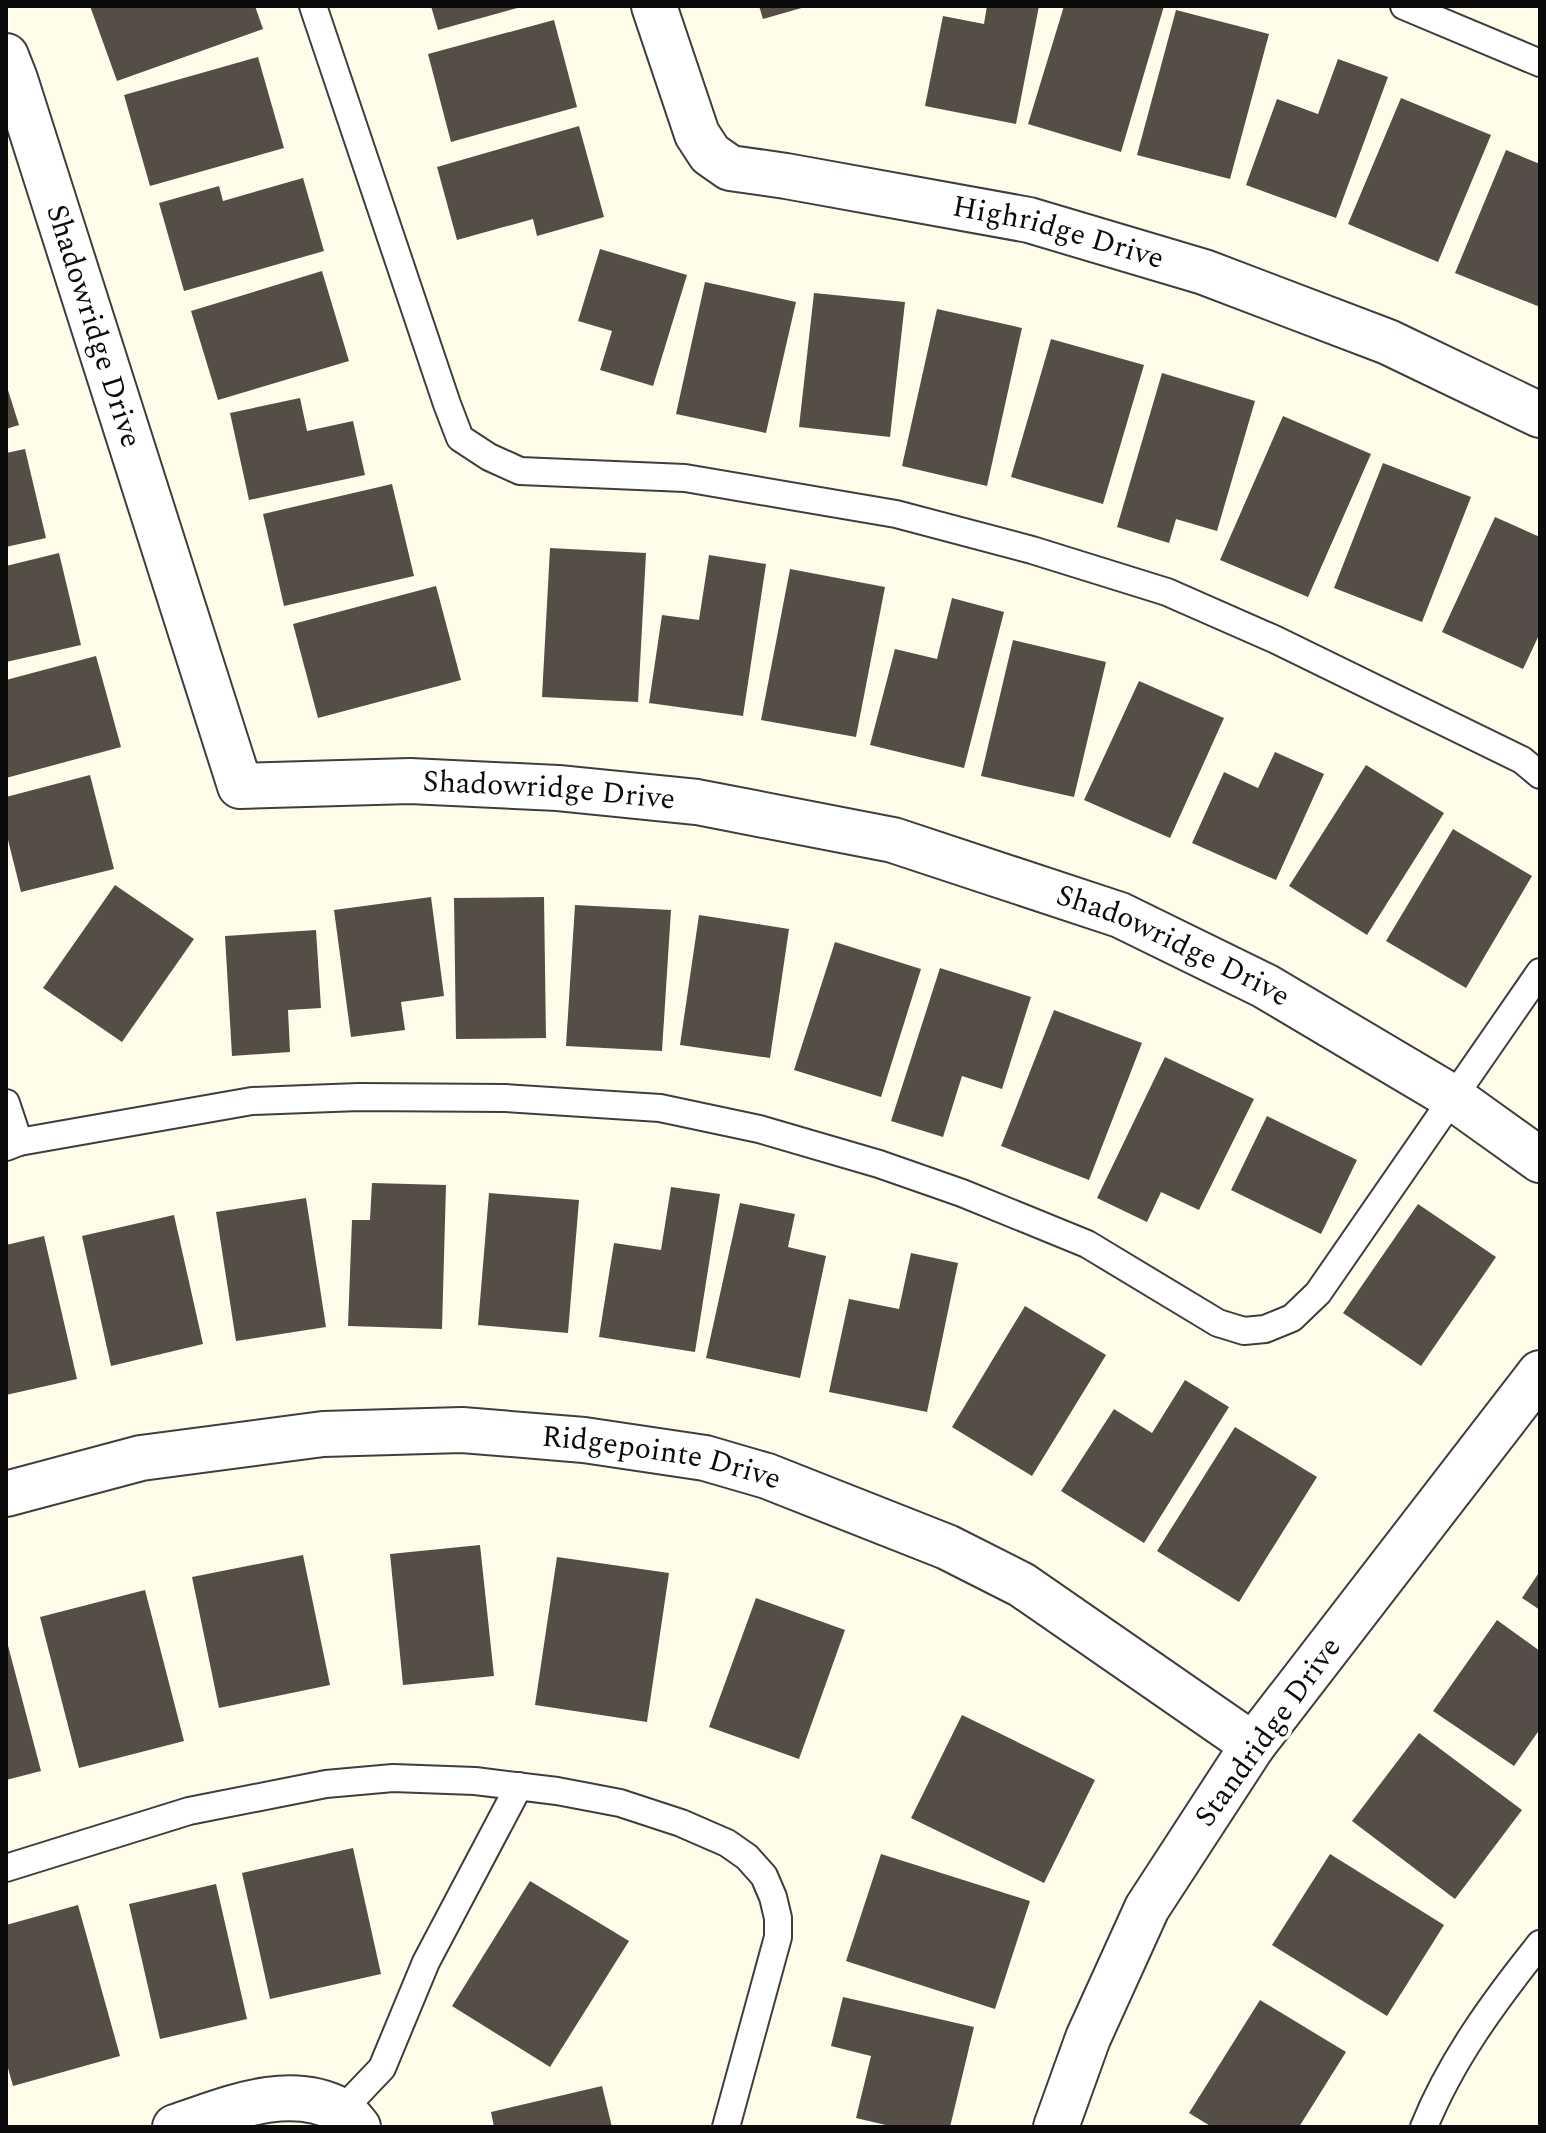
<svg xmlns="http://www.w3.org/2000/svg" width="1546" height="2133" viewBox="0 0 1546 2133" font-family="Spectral,serif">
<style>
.building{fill:#554e47}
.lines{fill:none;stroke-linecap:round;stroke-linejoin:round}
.service-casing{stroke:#3e3e3e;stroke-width:30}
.minor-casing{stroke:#3e3e3e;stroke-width:48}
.tertiary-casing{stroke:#3e3e3e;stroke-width:48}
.service{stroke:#fff;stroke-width:26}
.minor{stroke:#fff;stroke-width:44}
.tertiary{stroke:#fff;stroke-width:44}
.labels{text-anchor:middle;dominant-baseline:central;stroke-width:8;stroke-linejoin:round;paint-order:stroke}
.street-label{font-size:30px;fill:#0b0b0b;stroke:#fff}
</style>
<rect width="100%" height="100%" fill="#fffde9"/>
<g class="building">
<path d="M90,6H255L263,29L117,81Z"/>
<path d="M431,6H521V7L438,30Z"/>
<path d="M759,6H805V7L763,19Z"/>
<path d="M987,6H1039L1016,124L925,106L943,16L984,24Z"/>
<path d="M1064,6H1164L1121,152L1028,124Z"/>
<path d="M1176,10L1269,34L1230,179L1137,155Z"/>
<path d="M554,20L577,107L451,142L428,54Z"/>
<path d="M258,57L284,148L150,186L124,95Z"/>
<path d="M1338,59L1388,77L1336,218L1246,185L1277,99L1318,114Z"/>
<path d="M1401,98L1491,135L1438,262L1348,224Z"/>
<path d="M579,126L604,217L537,236L533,219L457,240L437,167Z"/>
<path d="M1506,150L1540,164V307L1455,273Z"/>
<path d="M303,178L324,251L184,291L159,203L219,186L223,201Z"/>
<path d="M600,249L687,275L653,386L600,370L612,331L578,321Z"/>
<path d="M322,271L349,361L218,400L191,311Z"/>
<path d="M705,282L796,302L766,433L676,414Z"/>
<path d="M814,293L905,302L890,437L799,427Z"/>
<path d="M937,309L1022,328L987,486L902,466Z"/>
<path d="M1051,339L1144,365L1103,504L1011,477Z"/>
<path d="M1162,373L1255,401L1217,531L1176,519L1169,543L1117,527Z"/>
<path d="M7,387L19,425L6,429V388Z"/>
<path d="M300,398L307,431L353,421L365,475L249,500L230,413Z"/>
<path d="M1283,416L1371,454L1308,597L1220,560Z"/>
<path d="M25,449L46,538L6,547V453Z"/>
<path d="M1383,463L1471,497L1422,622L1334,588Z"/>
<path d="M392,484L414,576L284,606L263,514Z"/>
<path d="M1495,517L1540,537V633L1523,669L1442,632Z"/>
<path d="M550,548L646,553L638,702L542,697Z"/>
<path d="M59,553L81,645L6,662V566Z"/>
<path d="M709,555L766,564L743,716L649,703L662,615L699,620Z"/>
<path d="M790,569L885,587L856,737L761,720Z"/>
<path d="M436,586L461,680L318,718L293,624Z"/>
<path d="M952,598L1004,612L964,768L870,745L895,649L937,659Z"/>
<path d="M1013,640L1106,662L1074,797L981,776Z"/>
<path d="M96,656L121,747L6,778V680Z"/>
<path d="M1139,681L1224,718L1170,838L1084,800Z"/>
<path d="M1275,752L1324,774L1276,880L1192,843L1224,772L1258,788Z"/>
<path d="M1366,765L1444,813L1367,935L1289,886Z"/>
<path d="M90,775L114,869L21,892L6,832V797Z"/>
<path d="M1453,829L1532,876L1466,988L1386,941Z"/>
<path d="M115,885L194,939L122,1042L43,988Z"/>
<path d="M431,897L444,996L401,1002L405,1030L351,1037L334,910Z"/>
<path d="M544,897L546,1038L456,1039L454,898Z"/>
<path d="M575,905L671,910L662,1051L566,1046Z"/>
<path d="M699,915L789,929L770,1058L680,1045Z"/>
<path d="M316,930L321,1008L288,1010L290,1052L232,1056L225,936Z"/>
<path d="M835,942L921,969L881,1097L794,1070Z"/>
<path d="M940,968L1031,997L1002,1089L962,1076L943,1137L891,1121Z"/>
<path d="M1054,1010L1142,1043L1089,1180L1001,1146Z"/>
<path d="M1165,1057L1254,1099L1199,1210L1161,1192L1147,1222L1097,1198Z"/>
<path d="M1267,1116L1357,1160L1321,1234L1231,1190Z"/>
<path d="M372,1183L446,1185L442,1329L348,1326L352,1220H370Z"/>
<path d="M671,1187L720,1194L695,1352L599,1337L614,1243L661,1250Z"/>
<path d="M489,1193L579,1200L568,1333L478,1325Z"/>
<path d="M306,1198L326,1327L236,1341L216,1212Z"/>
<path d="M740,1203L795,1214L788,1247L826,1256L800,1378L706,1358Z"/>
<path d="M1418,1204L1496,1257L1421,1366L1343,1313Z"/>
<path d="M174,1215L203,1344L111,1366L82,1236Z"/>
<path d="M44,1236L77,1379L6,1395V1245Z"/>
<path d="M911,1253L958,1263L927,1412L829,1392L849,1299L899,1309Z"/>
<path d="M1025,1306L1106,1355L1032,1476L952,1427Z"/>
<path d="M1185,1380L1229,1407L1144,1543L1061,1491L1114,1409L1152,1433Z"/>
<path d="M1235,1427L1317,1477L1239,1602L1157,1551Z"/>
<path d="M480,1545L494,1676L403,1685L390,1554Z"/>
<path d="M303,1555L330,1685L219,1708L192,1577Z"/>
<path d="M557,1557L669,1573L647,1722L535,1705Z"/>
<path d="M1540,1571V1610L1522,1598Z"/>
<path d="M145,1590L184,1741L79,1768L40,1617Z"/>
<path d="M756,1598L845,1630L799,1759L709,1727Z"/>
<path d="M1497,1620L1540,1651V1729L1514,1766L1433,1711Z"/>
<path d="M6,1638L41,1771L6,1780Z"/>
<path d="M962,1715L1095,1780L1044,1883L911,1818Z"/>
<path d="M1419,1733L1522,1810L1455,1899L1352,1821Z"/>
<path d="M353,1848L381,1974L270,1999L242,1873Z"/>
<path d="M881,1854L1030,1901L995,2009L846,1961Z"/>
<path d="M1330,1854L1444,1925L1387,2016L1272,1945Z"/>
<path d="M530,1881L629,1941L550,2067L452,2006Z"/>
<path d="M216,1884L247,2019L160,2039L129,1904Z"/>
<path d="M78,1905L120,2056L13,2086L6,2061V1925Z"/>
<path d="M843,1997L974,2027L950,2127H894L856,2118L871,2056L831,2046Z"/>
<path d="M1260,2000L1346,2052L1299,2127H1212L1189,2113Z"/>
<path d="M602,2086L612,2127H494L491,2112Z"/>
</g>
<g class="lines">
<defs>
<g id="service">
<path d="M313,6L447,404L460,438L489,457L520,471L685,478L896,514L1032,550L1167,592L1274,639L1522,760L1540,775"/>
<path d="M1404,6L1540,63"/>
<path d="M6,1103L19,1142"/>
<path d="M6,1147L19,1142L252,1101L359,1097L505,1098L660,1108L759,1129L879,1164L962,1193L1087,1244L1218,1323L1244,1331L1265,1329L1292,1318L1318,1293L1540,972"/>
<path d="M6,1868L189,1811L326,1784L393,1778L475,1781L557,1791L620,1803L681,1823L727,1843L747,1857L764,1876L773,1897L778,1918V1937L726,2127"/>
<path d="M342,2110L382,2068L426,1962L519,1786"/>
<path d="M1424,2127C1451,2060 1495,2000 1540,1944"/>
</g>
<g id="minor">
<path id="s1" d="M654,6L697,134L710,154L730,168L786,176L1029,220L1204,272L1388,342L1540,415"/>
<path id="s2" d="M6,56L15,79L240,786L410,781L558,788L697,802L893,840L1120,915L1265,986L1452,1097L1540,1160"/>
<path d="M175,2127C227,2110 288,2082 340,2110C347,2113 353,2121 358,2127"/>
<path d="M1056,2127L1088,2038L1147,1908L1253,1745"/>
</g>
<g id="tertiary">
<path id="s3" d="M6,1494L141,1458L323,1434L462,1430L584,1440L705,1458L767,1476L947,1547L1022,1585L1253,1745L1540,1373"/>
</g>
</defs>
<use href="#service" class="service-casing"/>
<use href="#minor" class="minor-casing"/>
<use href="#tertiary" class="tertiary-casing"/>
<use href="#service" class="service"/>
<use href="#minor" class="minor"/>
<use href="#tertiary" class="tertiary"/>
</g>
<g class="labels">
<g class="street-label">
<text stroke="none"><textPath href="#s1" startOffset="518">Highridge Drive</textPath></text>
<text stroke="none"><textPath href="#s2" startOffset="284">Shadowridge Drive</textPath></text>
<text stroke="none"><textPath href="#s2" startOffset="1076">Shadowridge Drive</textPath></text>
<text stroke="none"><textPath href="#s2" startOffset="1724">Shadowridge Drive</textPath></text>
<text stroke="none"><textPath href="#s3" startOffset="664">Ridgepointe Drive</textPath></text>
<text transform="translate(1268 1732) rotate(-54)">Standridge Drive</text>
</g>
</g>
<rect width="1546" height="2133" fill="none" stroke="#0b0b0b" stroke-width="16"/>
</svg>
